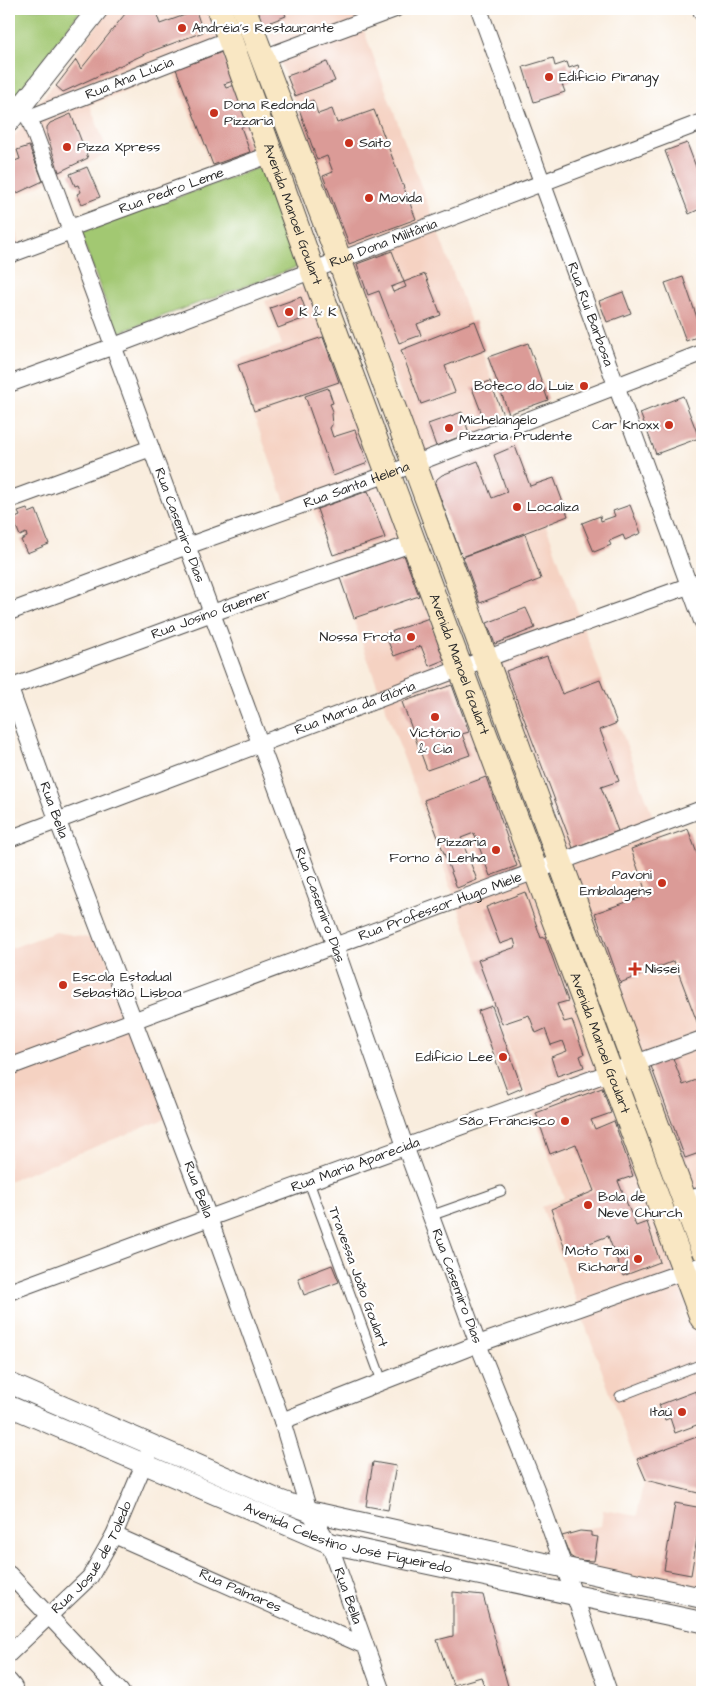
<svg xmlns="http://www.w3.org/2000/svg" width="711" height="1701" viewBox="0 0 711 1701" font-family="'Architects Daughter',sans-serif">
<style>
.built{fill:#f5d2c2}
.green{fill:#a2c872;stroke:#667a4e}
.building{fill:#db9b97}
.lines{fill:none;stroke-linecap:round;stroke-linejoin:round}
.service-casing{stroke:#4a4846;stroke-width:11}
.pedestrian-casing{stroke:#4a4846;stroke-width:14}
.minor-casing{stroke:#4a4846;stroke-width:18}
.tertiary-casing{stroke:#4a4846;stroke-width:22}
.secondary-casing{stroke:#4a4846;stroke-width:26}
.service{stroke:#fff;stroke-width:9}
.pedestrian{stroke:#fff;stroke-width:12}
.minor{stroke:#fff;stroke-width:16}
.tertiary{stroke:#fff;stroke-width:20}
.secondary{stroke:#f9e7c3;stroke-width:24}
.poi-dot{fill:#c8321e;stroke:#fff;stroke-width:2}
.labels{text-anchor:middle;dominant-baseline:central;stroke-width:4.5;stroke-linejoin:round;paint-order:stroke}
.poi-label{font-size:14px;fill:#2b2b2b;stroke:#fff;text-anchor:start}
.street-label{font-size:14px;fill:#2b2b2b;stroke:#fff}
</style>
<rect width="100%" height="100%" fill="#fff"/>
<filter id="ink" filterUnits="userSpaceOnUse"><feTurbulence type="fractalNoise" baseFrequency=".02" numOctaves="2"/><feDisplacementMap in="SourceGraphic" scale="10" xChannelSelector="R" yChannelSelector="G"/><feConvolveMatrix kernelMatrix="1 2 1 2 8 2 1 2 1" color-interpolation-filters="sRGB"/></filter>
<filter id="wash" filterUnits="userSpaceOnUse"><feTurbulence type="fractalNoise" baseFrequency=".0096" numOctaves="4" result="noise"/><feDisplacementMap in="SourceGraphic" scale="20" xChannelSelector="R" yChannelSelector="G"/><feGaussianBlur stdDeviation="1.12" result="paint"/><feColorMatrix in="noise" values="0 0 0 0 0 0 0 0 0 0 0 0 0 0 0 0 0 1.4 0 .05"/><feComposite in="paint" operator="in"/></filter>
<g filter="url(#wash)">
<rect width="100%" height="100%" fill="#f9edde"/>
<g class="built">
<path d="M110,9H208L262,150L212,170L173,71L90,105L108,153L9,200V143Z"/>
<path d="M261,9H356L702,950V1222Z"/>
<path d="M9,211L20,244L9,248Z"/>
<path d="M307,285L702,1346V1592L567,1563L558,1533L601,1526L603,1510L637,1516L643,1483L542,1207L564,1198L308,495L285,502L234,361L282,345L265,301Z"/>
<path d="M56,932L100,940L167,1118L9,1181V949Z"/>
</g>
<g class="green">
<path d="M9,9H82L9,105Z"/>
<path d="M263,166L300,266L117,333L80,233Z"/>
</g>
<g id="blocks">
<g class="building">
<path d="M129,9H155L160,24L196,11L203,32L147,53L63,92L56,86L76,60L81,69Z"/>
<path d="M256,9H283L286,16L263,25Z"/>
<path d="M222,52L233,81L224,84L226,88L235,85L249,124L241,127L250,152L213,165L176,69Z"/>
<path d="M553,58L555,66L567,62L569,68L578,65L580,71L570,74L573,80L562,84L565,92L534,102L523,67Z"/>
<path d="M327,62L335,81L295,96L287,76Z"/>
<path d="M313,100L318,114L332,109L337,123L374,110L416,219L349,244L323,176L333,172L327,156L317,160L298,106Z"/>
<path d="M71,114L88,158L59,172L47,135V127L50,123Z"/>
<path d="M687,143L702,183V208L689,214L665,151Z"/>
<path d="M29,146L43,181L9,197V163L20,159L17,150Z"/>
<path d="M87,167L100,197L82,204L77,194L81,192L78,185L75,186L70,174Z"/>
<path d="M9,215L13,227L9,229Z"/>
<path d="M392,251L404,282L391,287L393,292L406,287L404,282L425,274L441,315L417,324L421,335L399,343L379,291L368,295L357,264Z"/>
<path d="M683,277L702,332V335L686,341L665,283Z"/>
<path d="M623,292L631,313L607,322L599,301Z"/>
<path d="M301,297L308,317L278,328L270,308Z"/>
<path d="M475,321L486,350L445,366L455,392L421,404L401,350Z"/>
<path d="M323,337L339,382L254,411L238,365Z"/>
<path d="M528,343L548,400L509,414L488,357Z"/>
<path d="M490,381L503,415L485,422L472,388Z"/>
<path d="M328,388L333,403L330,404L333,411L331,414L332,425L330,428L333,437L355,430L368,463L333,476L305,396Z"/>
<path d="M683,396L699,438L656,454L640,413Z"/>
<path d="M462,412L469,433L436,446L428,424Z"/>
<path d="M515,446L530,486L554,478L568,516L462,557L435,484L437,479L442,475L478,461L492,498L507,492L494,455Z"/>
<path d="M368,491L385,538L333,555L317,509Z"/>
<path d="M630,505L641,533L625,540L623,535L609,541L611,545L594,552L582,523L600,516L601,521L615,516L613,511Z"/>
<path d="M27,509L29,513L36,510L49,544L27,553L21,540L27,537L26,533L20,536L13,519L20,516L18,512Z"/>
<path d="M525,534L541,579L480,603L463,557Z"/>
<path d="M404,555L419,596L354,618L340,578Z"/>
<path d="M526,608L535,628L495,644L487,623Z"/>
<path d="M429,618L444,660L429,666L421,646L394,656L385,634Z"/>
<path d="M547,656L562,694L600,680L617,723L600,730L619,781L601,787L618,831L573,848L506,671Z"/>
<path d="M452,685L469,732L462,734L470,755L427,770L402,702Z"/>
<path d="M486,777L517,866L490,876L474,833L461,838L477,880L457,888L424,800Z"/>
<path d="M688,829L702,867V1026L699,1027L674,961L620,983L595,913L647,895L631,849Z"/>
<path d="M525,892L541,938L545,937L568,1001L557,1004L564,1022L572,1020L584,1054L580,1056L584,1067L557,1076L551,1057L567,1051L563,1041L551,1045L545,1029L536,1033L529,1015L502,1024L478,960L516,947L514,939L500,944L486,907Z"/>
<path d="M492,1006L522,1088L508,1094L478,1011Z"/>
<path d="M673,1058L683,1085L702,1078V1152L685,1158L651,1066Z"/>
<path d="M602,1088L611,1113L591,1120L595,1129L614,1121L633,1176L618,1181L636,1226L647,1222L660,1262L623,1276L608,1236L566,1252L551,1209L594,1191L576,1144L550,1154L536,1113Z"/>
<path d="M332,1265L339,1282L304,1295L298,1278Z"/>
<path d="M696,1391L699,1399L702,1398V1423L675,1433L670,1418L665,1420L659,1405Z"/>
<path d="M702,1435V1487L698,1493L646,1480L637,1459Z"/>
<path d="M373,1462L396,1466L388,1510L366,1506Z"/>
<path d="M675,1503L702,1508L691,1575L664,1570Z"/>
<path d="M580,1531L591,1532V1536L598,1537L594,1561L576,1560L570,1556L562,1536Z"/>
<path d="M453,1592L483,1595L509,1690L502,1692H486L481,1677L453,1685L437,1640L453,1636Z"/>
</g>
</g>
</g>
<g filter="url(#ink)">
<use href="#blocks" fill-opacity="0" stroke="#4a4846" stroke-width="1"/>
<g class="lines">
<defs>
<g id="service">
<path d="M309,1182L382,1381"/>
<path d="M430,1216L501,1191"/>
<path d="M620,1396L702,1364"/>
</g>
<path id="pedestrian" d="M684,1199L702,1193"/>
<g id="minor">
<path id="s1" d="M479,9L702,621"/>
<path d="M701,9L702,13"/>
<path d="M263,58L395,9"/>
<path id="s2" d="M29,118L335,946L405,1146L478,1344L536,1489L609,1692"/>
<path id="s3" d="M29,118L230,39"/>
<path id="s4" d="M70,228L272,154"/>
<path d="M9,255L71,232"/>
<path id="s5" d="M9,384L114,346L702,122"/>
<path d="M9,500L151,448"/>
<path id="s6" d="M9,612L187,546L388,474L702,353"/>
<path id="s7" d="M9,686L57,819L209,1218L282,1421L309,1511L329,1543L382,1692"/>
<path id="s8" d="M9,688L212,613L414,543"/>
<path id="s9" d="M9,839L485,659L702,581"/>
<path id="s10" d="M9,1067L702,809"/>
<path id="s11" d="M9,1292L209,1218L702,1039"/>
<path d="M282,1421L478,1344L702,1265"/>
<path id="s12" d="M114,1535L365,1646"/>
<path d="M9,1574L121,1692"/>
<path id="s13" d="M9,1654L90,1577L114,1535L152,1445"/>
<path d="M9,1681L14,1687L9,1692"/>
</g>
<g id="tertiary">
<path d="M9,122L98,9"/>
<path d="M9,1383L279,1500L309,1511L702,1598"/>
<path id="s14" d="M9,1406L329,1543L702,1622"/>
</g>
<g id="secondary">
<path id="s15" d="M219,9L312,269L702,1318"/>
<path d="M244,9L339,259L702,1248"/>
</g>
</defs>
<use href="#service" class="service-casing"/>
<use href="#pedestrian" class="pedestrian-casing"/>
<use href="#minor" class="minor-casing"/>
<use href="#tertiary" class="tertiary-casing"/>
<use href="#secondary" class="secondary-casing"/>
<use href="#service" class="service"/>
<use href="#pedestrian" class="pedestrian"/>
<use href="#minor" class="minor"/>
<use href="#tertiary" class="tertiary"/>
<use href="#secondary" class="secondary"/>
</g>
</g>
<g class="poi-dot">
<circle cx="182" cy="28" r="5"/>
<circle cx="549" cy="77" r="5"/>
<circle cx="214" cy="113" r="5"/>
<circle cx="349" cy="143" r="5"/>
<circle cx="67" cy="147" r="5"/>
<circle cx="369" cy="198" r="5"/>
<circle cx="289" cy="312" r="5"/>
<circle cx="584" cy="386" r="5"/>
<circle cx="669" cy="425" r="5"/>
<circle cx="449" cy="428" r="5"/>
<circle cx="517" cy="507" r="5"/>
<circle cx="411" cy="637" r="5"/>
<circle cx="435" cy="717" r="5"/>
<circle cx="496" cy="850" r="5"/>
<circle cx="662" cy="883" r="5"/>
<path d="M632.5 961.5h5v5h5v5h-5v5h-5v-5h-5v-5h5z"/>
<circle cx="63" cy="985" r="5"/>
<circle cx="503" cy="1057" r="5"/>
<circle cx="565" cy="1121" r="5"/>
<circle cx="588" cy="1205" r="5"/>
<circle cx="638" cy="1259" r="5"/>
<circle cx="682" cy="1412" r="5"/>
</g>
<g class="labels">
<g class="poi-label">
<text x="192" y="28">Andréia's Restaurante</text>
<text x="559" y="77">Edificio Pirangy</text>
<text x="224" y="105">Dona Redonda<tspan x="224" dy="16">Pizzaria</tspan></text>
<text x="359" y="143">Saito</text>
<text x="77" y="147">Pizza Xpress</text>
<text x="379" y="198">Movida</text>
<text x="299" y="312">K &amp; K</text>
<text x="574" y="386" text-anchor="end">Boteco do Luiz</text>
<text x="459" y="420">Michelangelo<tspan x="459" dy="16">Pizzaria Prudente</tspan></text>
<text x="659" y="425" text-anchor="end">Car Knoxx</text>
<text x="527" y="507">Localiza</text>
<text x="401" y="637" text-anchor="end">Nossa Frota</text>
<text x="435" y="733" text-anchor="middle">Victório<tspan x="435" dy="16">&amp; Cia</tspan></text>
<text x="486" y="842" text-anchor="end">Pizzaria<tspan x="486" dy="16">Forno à Lenha</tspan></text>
<text x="652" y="875" text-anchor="end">Pavoni<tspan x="652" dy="16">Embalagens</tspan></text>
<text x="645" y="969">Nissei</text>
<text x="73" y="977">Escola Estadual<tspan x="73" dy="16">Sebastião Lisboa</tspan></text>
<text x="493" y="1057" text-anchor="end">Edifício Lee</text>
<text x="555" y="1121" text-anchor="end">São Francisco</text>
<text x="598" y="1197">Bola de<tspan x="598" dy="16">Neve Church</tspan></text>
<text x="628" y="1251" text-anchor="end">Moto Taxi<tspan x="628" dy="16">Richard</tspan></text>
<text x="672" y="1412" text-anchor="end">Itaú</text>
</g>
<g class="street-label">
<text stroke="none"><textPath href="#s3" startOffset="108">Rua Ana Lúcia</textPath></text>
<text stroke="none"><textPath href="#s4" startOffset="108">Rua Pedro Leme</textPath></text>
<text stroke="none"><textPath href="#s15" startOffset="218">Avenida Manoel Goulart</textPath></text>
<text stroke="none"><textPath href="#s5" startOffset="400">Rua Dona Militânia</textPath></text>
<text stroke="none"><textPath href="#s1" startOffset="325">Rua Rui Barbosa</textPath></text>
<text stroke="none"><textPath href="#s6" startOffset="370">Rua Santa Helena</textPath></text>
<text stroke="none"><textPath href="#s2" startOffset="434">Rua Casemiro Dias</textPath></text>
<text stroke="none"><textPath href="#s8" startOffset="215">Rua Josino Guemer</textPath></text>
<text stroke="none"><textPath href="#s15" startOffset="698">Avenida Manoel Goulart</textPath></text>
<text stroke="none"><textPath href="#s9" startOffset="370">Rua Maria da Glória</textPath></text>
<text stroke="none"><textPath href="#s7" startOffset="132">Rua Bella</textPath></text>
<text stroke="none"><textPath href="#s2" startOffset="839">Rua Casemiro Dias</textPath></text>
<text stroke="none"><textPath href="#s10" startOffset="460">Rua Professor Hugo Miele</textPath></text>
<text stroke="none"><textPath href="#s15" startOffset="1102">Avenida Manoel Goulart</textPath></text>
<text stroke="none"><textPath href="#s11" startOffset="369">Rua Maria Aparecida</textPath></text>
<text stroke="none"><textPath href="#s7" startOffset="538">Rua Bella</textPath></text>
<text transform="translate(358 1277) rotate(70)">Travessa João Goulart</text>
<text stroke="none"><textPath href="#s2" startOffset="1244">Rua Casemiro Dias</textPath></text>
<text stroke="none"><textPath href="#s14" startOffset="365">Avenida Celestino José Figueiredo</textPath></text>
<text stroke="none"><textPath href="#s13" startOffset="129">Rua Josué de Toledo</textPath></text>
<text stroke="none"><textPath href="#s12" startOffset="138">Rua Palmares</textPath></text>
<text stroke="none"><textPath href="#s7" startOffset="972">Rua Bella</textPath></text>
</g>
</g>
<rect width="711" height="1701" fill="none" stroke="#fff" stroke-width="30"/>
</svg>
